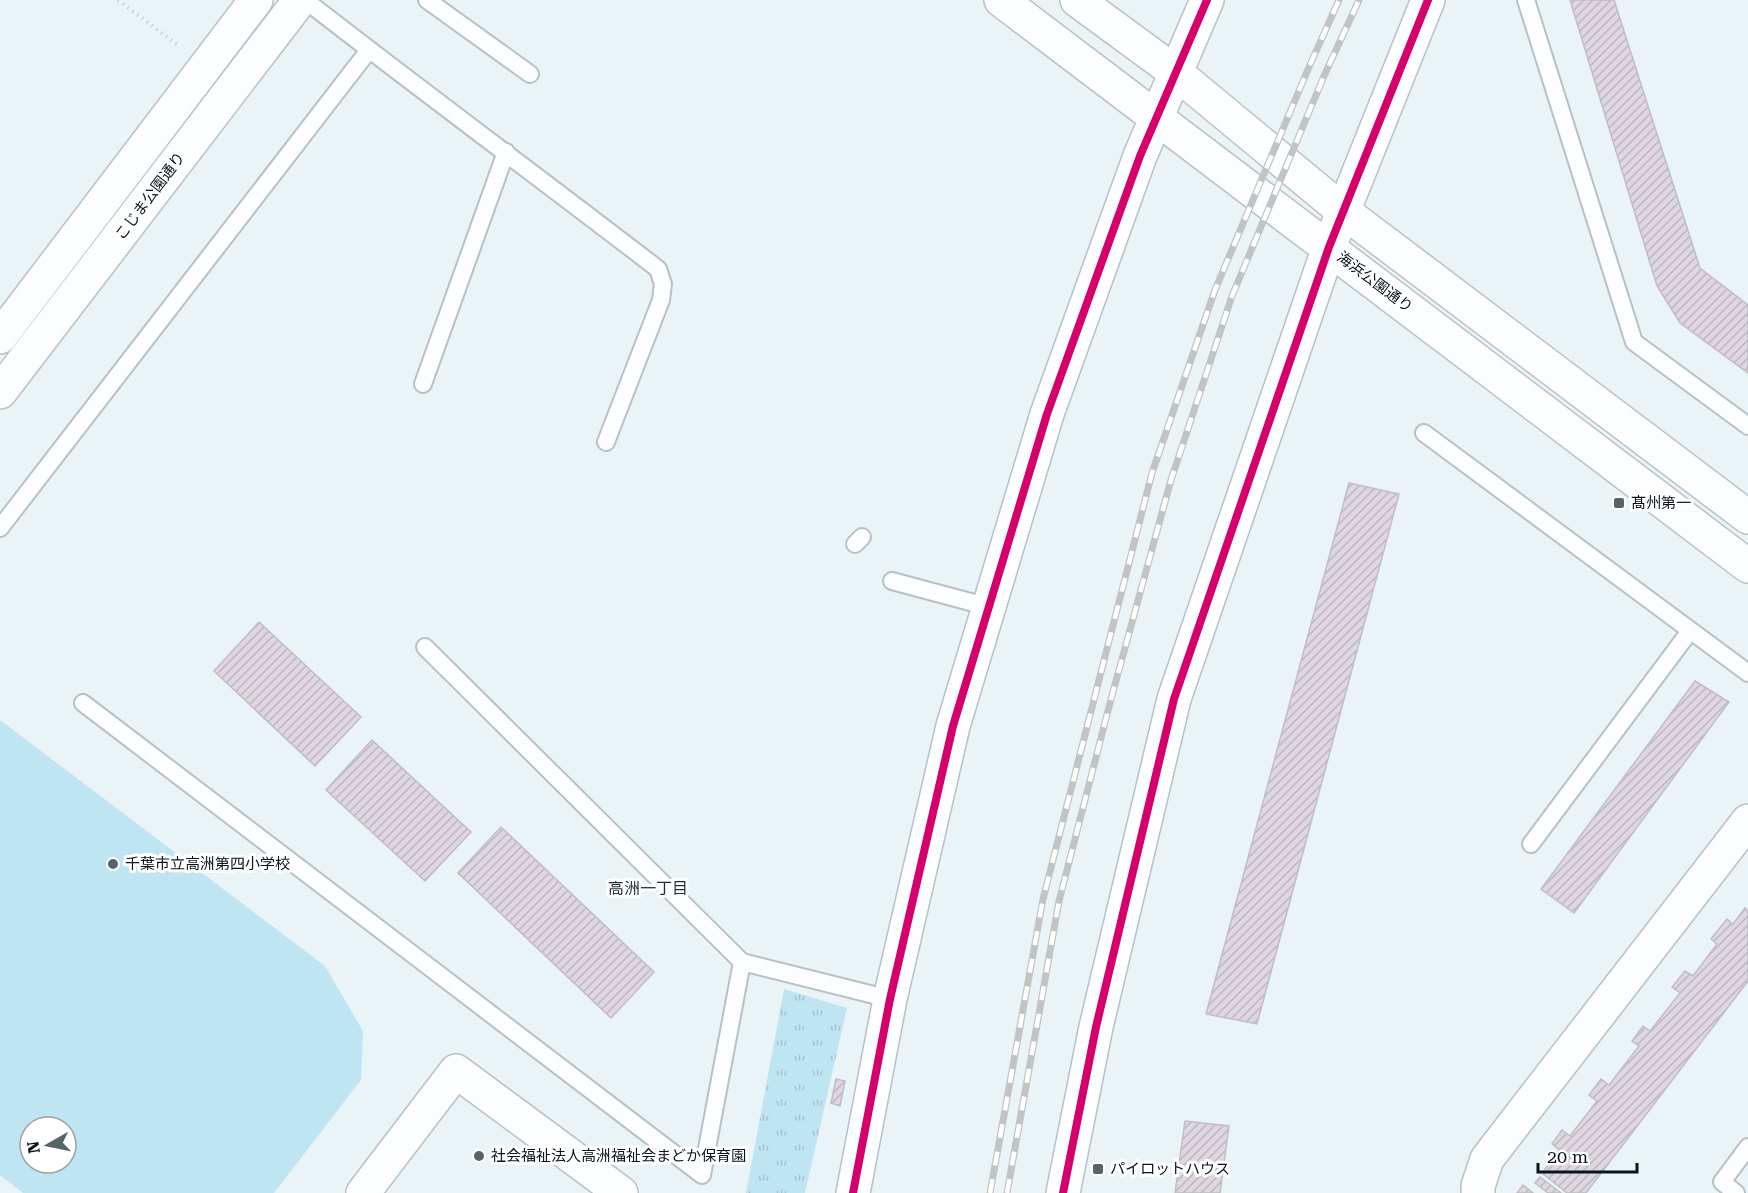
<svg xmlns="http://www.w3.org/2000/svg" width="1748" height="1193" viewBox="0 0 1748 1193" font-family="'Roboto Serif','Noto Sans JP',serif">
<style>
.grass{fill:url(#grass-tufts)}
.green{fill:#c0e5f2;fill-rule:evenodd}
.building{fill:url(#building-hatch);stroke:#bfbec2;stroke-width:1.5}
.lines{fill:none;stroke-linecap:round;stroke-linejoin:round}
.service-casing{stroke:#b7c1c4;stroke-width:20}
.minor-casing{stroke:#b7c1c4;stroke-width:36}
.tertiary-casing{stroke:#b7c1c4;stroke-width:36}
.path{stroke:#cdd0d1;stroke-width:4;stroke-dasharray:1.5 4.5;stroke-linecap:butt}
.service{stroke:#fcfdfe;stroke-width:16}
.minor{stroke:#fcfdfe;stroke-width:33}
.tertiary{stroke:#fcfdfe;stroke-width:33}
.rail-casing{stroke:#c0c4c5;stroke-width:7}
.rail{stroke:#fff;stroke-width:4.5;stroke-dasharray:14;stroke-linecap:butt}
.cycleway-casing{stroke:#fff;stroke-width:11}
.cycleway{stroke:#d6006c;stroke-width:8}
.poi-dot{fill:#586367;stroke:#fff;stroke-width:2}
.labels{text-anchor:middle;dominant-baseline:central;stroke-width:6;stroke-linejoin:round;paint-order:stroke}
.street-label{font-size:15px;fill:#0a1519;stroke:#fff}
.poi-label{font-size:15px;fill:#0a1519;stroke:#fff;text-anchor:start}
.neighbourhood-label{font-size:16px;fill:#18323b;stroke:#fff}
</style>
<defs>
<pattern id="grass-tufts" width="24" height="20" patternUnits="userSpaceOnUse" patternTransform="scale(1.5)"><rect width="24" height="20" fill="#c0e5f2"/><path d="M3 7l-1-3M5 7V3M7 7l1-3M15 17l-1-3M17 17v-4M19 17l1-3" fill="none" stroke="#a4c4cf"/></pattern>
<pattern id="building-hatch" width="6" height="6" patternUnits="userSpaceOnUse" patternTransform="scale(1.5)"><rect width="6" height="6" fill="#dfd6df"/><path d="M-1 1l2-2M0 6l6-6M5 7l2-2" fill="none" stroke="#beb7bf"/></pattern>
</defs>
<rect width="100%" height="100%" fill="#eaf4f7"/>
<path class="grass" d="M784,989L847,1008L805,1193H746Z"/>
<path class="green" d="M0,720L325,966L363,1031L361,1080L274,1193H23L0,1175ZM30,1127H66V1163H30Z"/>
<g class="building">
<path d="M1570,0H1614L1700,268L1748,305V373L1680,323L1657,286Z"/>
<path d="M1349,483L1399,494L1257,1024L1206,1014Z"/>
<path d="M259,622L361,717L315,766L214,671Z"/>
<path d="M1695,681L1729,702L1574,913L1541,889Z"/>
<path d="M372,740L471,832L425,881L326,790Z"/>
<path d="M501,827L654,972L611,1018L458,873Z"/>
<path d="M1745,908L1748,911V981L1586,1193H1567L1542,1173L1559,1150L1552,1144L1562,1130L1570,1136L1597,1101L1589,1095L1601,1079L1609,1085L1639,1046L1632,1041L1643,1026L1650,1031L1680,993L1672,987L1685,971L1693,976L1717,944L1711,939L1727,919L1733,924Z"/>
<path d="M836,1079L845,1081L840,1106L831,1103Z"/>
<path d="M1185,1121L1229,1126L1220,1193H1175Z"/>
<path d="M1540,1177L1561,1193H1548L1535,1183Z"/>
<path d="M1523,1185L1533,1193H1517Z"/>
</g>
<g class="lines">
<defs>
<g id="service">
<path d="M305,0C422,91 541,179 658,269L663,284L661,300L606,442"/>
<path d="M427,0L530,74"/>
<path d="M1526,0L1634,342L1748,426"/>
<path d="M423,384L506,152"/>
<path d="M1424,433L1748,673"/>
<path d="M0,528L369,50"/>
<path d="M855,544L862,537"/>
<path d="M892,581L989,607"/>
<path d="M425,647L742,962"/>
<path d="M83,703L702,1175L742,962L890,999"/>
<path d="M1531,844L1690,631"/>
<path d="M1736,1193L1722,1182L1748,1147"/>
</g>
<g id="minor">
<path d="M363,1193L456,1071L621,1193"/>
<path d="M1478,1193V1186L1487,1159L1748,821"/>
</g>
<g id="tertiary">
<path d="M1001,0L1748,566"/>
<path d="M1077,0L1175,72L1343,211L1748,517"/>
<path d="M0,337L256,0"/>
<path d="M0,392L300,0"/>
<path d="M853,1193L890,999L953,726L1047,414L1140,156L1207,0"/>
<path d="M1063,1193L1096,1027L1174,699L1329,247L1428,0"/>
</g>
</defs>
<use href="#service" class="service-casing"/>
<use href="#minor" class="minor-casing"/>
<use href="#tertiary" class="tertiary-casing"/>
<path class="path" d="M118,0L180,47"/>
<use href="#service" class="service"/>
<use href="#minor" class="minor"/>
<use href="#tertiary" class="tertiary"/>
<defs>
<g id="rail">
<path d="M990,1193L1043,899L1152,473L1215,290L1309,67L1339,0"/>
<path d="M1007,1193L1059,901L1111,699L1171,480L1232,296L1324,76L1359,0"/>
</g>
</defs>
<use href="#rail" class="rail-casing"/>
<use href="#rail" class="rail"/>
<defs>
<g id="cycleway">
<path d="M853,1193L890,999L953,726L1047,414L1140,156L1207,0"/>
<path d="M1063,1193L1096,1027L1174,699L1329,247L1428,0"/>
</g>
</defs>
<use href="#cycleway" class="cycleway-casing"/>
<use href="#cycleway" class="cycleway"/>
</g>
<g class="poi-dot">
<rect x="1613" y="497" width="12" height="12" rx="3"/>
<circle cx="113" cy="864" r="6"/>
<circle cx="479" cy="1156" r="6"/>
<rect x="1092" y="1163" width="12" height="12" rx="3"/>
</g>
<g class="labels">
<g class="street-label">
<text transform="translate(150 196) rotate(-53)">こじま公園通り</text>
<text transform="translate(1375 282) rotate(37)">海浜公園通り</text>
</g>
<g class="poi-label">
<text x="1631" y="503">髙州第一</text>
<text x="125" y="864">千葉市立高洲第四小学校</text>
<text x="491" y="1156">社会福祉法人高洲福祉会まどか保育園</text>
<text x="1110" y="1169">パイロットハウス</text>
</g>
<g class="neighbourhood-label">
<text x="648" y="888">高洲一丁目</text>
</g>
</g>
<g transform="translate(48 1145) rotate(261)"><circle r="28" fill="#ffffff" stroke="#9da1a3" stroke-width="1.5"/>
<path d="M0-4.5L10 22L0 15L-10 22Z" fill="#586367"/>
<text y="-9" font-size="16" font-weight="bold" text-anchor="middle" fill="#0a1519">N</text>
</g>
<path d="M1538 1163v9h99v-9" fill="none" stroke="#0a1519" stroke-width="3"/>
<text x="1547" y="1163" font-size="18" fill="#0a1519" stroke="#ffffff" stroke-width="4.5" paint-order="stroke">20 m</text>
</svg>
